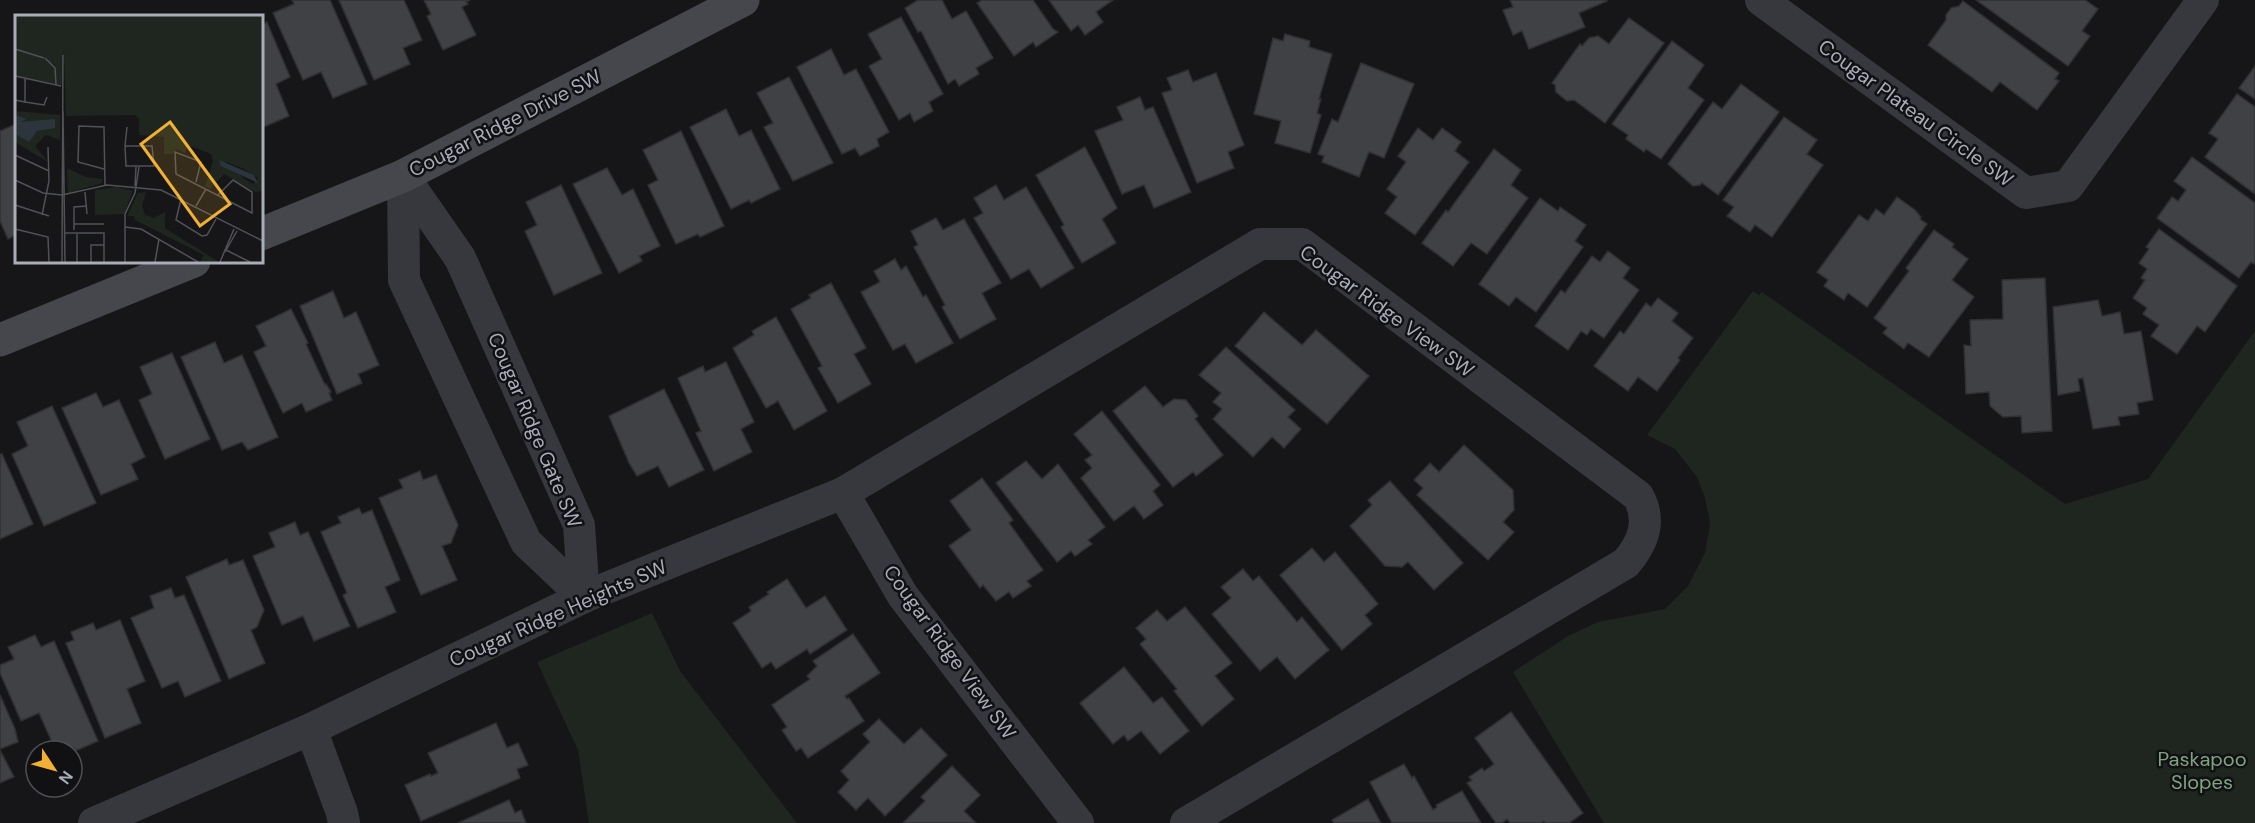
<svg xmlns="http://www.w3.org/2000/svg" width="2255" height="823" viewBox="0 0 2255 823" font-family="'DM Sans',sans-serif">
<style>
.green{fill:#1e261f}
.building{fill:#404145;stroke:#303034;stroke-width:1.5}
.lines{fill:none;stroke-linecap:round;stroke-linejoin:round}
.street{stroke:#37383d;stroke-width:32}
.secondary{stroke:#45474d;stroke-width:33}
.labels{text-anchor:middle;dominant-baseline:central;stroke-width:5;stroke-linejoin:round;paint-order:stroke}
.street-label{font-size:20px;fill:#a8adb8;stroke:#111113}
.park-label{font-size:20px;fill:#7fa381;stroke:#111113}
.inset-road{fill:none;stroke:#505258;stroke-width:1.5}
.view{fill:#f2b134;fill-opacity:0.15;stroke:#f2b134;stroke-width:3}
.inset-edge{fill:none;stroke:#a8adb8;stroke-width:3}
</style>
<rect width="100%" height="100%" fill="#161618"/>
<g class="green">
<path d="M1753,291L1759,295L1762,292L2065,504L2148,479L2255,331V823H1604L1513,672L1568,636L1598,622L1665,609L1688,586L1705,553L1710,523L1705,498L1697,477L1675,449L1647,435Z"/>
<path d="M652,613L680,671L797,823H589L578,750L537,662Z"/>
</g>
<g class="building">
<path d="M292,0H330L367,84L333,98L321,72L303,80L273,13L294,4Z"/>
<path d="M339,0H404L422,40L403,48L410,64L374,80Z"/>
<path d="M424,0H470L466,2L468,4L462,7L476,35L443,50L427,16L431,14Z"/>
<path d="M918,0H942L952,19L966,11L993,58L976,68L979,74L959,86L955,79L948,84L921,31L918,32L905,8Z"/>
<path d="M982,0H1033L1053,29L1058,32L1036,47L1033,42L1014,56L977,3Z"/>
<path d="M1049,0H1113L1096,12L1103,22L1085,35L1078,25L1071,31Z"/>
<path d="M1510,0H1607V1L1579,13L1585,27L1529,49L1522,31L1513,35L1503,10L1513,7Z"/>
<path d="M1976,0H2085L2098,9L2082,31L2090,36L2068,66Z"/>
<path d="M1963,1L2059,73L2055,79L2059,81L2037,110L2000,82L1992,92L1928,45L1946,20V15L1951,8L1959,6Z"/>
<path d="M901,17L943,94L929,102L933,111L914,122L910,113L899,120L869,66L882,59L868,34Z"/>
<path d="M1629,18L1664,43L1605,123L1574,100L1567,101L1556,92L1555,85L1552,83L1580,44L1582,46L1589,38L1598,36L1609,44Z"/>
<path d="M267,22L290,77L276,84L289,116L261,128V25Z"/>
<path d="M1285,34L1310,41L1309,47L1332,54L1319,99H1321L1317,113L1321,115L1310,153L1275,143L1281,121L1254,114L1273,38L1283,41Z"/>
<path d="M1672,41L1704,65L1688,88L1704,100L1661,159L1646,149L1644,152L1626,139L1628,135L1612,124Z"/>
<path d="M831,49L844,75L856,69L889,132L877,139L879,146L860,156L855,148L842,154L797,67Z"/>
<path d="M1361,63L1414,84L1384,158L1369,152L1359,177L1322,162L1324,156L1318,154L1332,119L1338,122Z"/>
<path d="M2255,66V99L2239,88Z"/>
<path d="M1188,70L1193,82L1216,73L1244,145L1228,152L1234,168L1197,183L1162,93L1172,90L1167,78Z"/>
<path d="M789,77L833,163L793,181L764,127L773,123L757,93Z"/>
<path d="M1741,84L1779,112L1718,195L1702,183L1700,185L1693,186L1668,164L1713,102L1722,109Z"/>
<path d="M2237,94L2255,107V194L2205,157L2218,139L2209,133Z"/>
<path d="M1140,97L1145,110L1153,107L1191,192L1154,208L1144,185L1122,194L1095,131L1123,120L1117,107Z"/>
<path d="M726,109L739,136L751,130L780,189L751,203L749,200L731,209L690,127Z"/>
<path d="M1784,117L1817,140L1807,154L1823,165L1772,237L1755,225L1750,232L1727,216L1734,207L1723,200Z"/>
<path d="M16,124V235L8,239L0,221V131Z"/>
<path d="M1418,128L1433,140L1442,128L1461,142L1455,151L1469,162L1415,235L1385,213L1397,197L1387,189L1406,162L1398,156Z"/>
<path d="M681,131L724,226L700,237L698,234L676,244L648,185L658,180L643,150Z"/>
<path d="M1085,147L1117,208L1102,219L1116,243L1082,263L1061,227L1064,225L1036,175Z"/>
<path d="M1494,149L1521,170L1511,185L1528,198L1487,254L1471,243L1453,266L1422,243L1446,210L1448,212Z"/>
<path d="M2192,157L2255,203V262L2254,264L2251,262L2239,278L2157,218L2172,197L2178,201L2186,190L2174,181Z"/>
<path d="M607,168L622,195L633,189L660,246L639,256L642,261L619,273L573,184Z"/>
<path d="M561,185L602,273L554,295L525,231L537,225L526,202Z"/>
<path d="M996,185L1004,200L1026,187L1074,268L1041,288L1029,269L1011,279L974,218L983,213L974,198Z"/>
<path d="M1897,197L1915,210L1921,217L1920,219L1927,224L1867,307L1848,293L1844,300L1824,286L1828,280L1817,272L1859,215L1868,221L1876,209L1884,215Z"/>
<path d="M1540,198L1558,211L1560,207L1586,225L1575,241L1583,247L1536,312L1516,297L1509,306L1479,284Z"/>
<path d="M936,218L943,230L964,219L1001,283L982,293L996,319L960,339L942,307L945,305L914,247L918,245L911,231Z"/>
<path d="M2159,229L2237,286L2205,332L2197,326L2177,354L2151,336L2159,325L2143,314L2147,308L2133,298L2145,280L2141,278L2147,269L2139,263L2149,249L2146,247Z"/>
<path d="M1934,230L1954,244L1952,247L1968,259L1952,280L1974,297L1929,357L1908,343L1904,349L1883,333L1887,328L1874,318L1909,271L1906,268Z"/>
<path d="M1608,251L1630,268L1623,278L1639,290L1604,338L1591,329L1587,335L1581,331L1568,350L1535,326L1561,290L1565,293L1592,256L1600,262Z"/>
<path d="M895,259L901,270L906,266L923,297L926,295L953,343L916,363L905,344L893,350L861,292L880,282L874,271Z"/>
<path d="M2045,278L2052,431L2022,433L2021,416L2003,417L1990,406L1989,392L1966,394L1964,345L1971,346L1970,320L2003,319L2002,280Z"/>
<path d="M831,283L866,348L854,354L871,384L838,403L818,368L822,366L791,309L811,298L809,295Z"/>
<path d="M333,291L344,318L356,312L379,365L358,374L362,383L337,394L300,306Z"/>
<path d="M1658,298L1678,313L1672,321L1693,338L1678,358L1680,360L1657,391L1638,377L1628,391L1594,366L1620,331L1624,334L1646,303L1651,307Z"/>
<path d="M2098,300L2102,316L2120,312L2124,334L2141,331L2153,400L2137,403L2139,414L2118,417L2120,425L2093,429L2083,378L2078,379L2080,391L2058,395L2053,307Z"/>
<path d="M291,309L308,343L306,344L325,385L326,384L331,392L329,393L332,400L306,412L302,403L283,413L254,352L266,346L256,326Z"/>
<path d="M1264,312L1302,345L1316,330L1369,376L1327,424L1235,346Z"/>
<path d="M776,317L827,411L794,430L778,401L766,408L733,348L754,335L752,331Z"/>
<path d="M215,342L224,363L242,355L278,437L248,450L242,442L222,450L181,357Z"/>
<path d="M1226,347L1295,410L1288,417L1301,429L1284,448L1272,437L1253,457L1213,419L1222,409L1213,402L1221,393L1199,375Z"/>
<path d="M172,353L210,439L165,459L139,400L152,394L140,367Z"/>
<path d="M726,362L754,422L741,429L752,452L714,471L696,433L701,431L678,378L703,366L705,372Z"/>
<path d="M1145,386L1163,407L1174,399L1186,400L1198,416L1195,419L1223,455L1196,476L1193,472L1173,487L1113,411Z"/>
<path d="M664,389L704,470L669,487L658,466L637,476L629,463L609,416Z"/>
<path d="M96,393L103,407L119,400L145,457L131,464L138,479L101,495L62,408Z"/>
<path d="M52,406L96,503L44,526L12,454L28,446L17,422Z"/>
<path d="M1102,411L1160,485L1153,491L1163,505L1144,519L1134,506L1114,521L1081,478L1092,468L1085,460L1092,455L1074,434Z"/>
<path d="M1464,445L1513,490L1514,510L1503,522L1514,532L1488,560L1417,495L1423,488L1414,480L1430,463L1439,472Z"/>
<path d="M0,454H2L33,524L0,539Z"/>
<path d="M1026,461L1042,479L1058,464L1105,527L1088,540L1092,544L1075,556L1071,551L1057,562L996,483Z"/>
<path d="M420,471L423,480L436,475L458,525L451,543L442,546L457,580L421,595L379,498L403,488L399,480Z"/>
<path d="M982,478L1013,520L1009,523L1043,570L1027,581L1031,586L1013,598L1009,592L996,601L983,585L980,588L949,546L971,530L950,501Z"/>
<path d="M1390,481L1463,563L1434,590L1408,562L1402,567L1385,566L1350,526L1372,505L1368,500Z"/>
<path d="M359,508L362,514L372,510L400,580L385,587L396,612L358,628L343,595L347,593L321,532L341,523L338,517Z"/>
<path d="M295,522L300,535L308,532L350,626L314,641L303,616L282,625L253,556L275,547L269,533Z"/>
<path d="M1312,548L1324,562L1335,552L1378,604L1365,615L1372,624L1342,650L1280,575Z"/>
<path d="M227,559L229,565L243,560L264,610L257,627L251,630L265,663L229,679L186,577Z"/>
<path d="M1243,569L1253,581L1259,576L1297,622L1302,617L1329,650L1295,679L1277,657L1260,671L1212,614L1231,598L1221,587Z"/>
<path d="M787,579L806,608L825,596L847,630L810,654L807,649L776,669L771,662L762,668L733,623L751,611L749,607L769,594L767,592Z"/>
<path d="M171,588L175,598L184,595L221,681L185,697L178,681L162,688L131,618L154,608L150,596Z"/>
<path d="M1185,607L1232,663L1215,676L1234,699L1202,726L1174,691L1177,689L1140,644L1146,639L1136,628L1157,610L1167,621Z"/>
<path d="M120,620L145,681L127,689L141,723L105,738L66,643L74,640L71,632L93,623L96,630Z"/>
<path d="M853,634L880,673L845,696L847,699L849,698L864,721L808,758L801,748L796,751L782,730L787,727L772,705L810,679L807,676L817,666L813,661Z"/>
<path d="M35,635L41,647L54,641L98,741L75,751L74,748L67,751H56L39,713L21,721L0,673V665L14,659L8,647Z"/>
<path d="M1124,667L1153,703L1162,697L1189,731L1160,754L1141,731L1128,741L1124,735L1113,744L1080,703Z"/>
<path d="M0,695L15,729L18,742L0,749Z"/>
<path d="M1511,712L1583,813L1569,823H1545L1544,821L1541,823H1510L1507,819L1502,823H1496L1467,783L1472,780L1469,777L1482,768L1484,771L1494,764L1475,738Z"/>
<path d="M879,719L904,744L921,728L947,755L885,816L868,798L856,810L838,792L849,780L841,771L870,742L863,734Z"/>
<path d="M496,723L507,748L518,743L528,765L517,769L520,778L421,821L405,785L430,774L431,776L438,773L428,753Z"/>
<path d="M0,750L14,777L0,783Z"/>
<path d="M1404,764L1412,778L1414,776L1433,810L1437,807L1436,805L1462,791L1481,823H1392L1370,782Z"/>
<path d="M952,766L980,795L964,811L976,823H903L925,801L921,797Z"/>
<path d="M1368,799L1381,823H1334L1332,820Z"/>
<path d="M509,800L515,813L521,810L526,823H458Z"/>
</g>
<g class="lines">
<g class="street">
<path d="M1761,0L2026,193L2068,186L2203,0"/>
<path d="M403,176L404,280L526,542L584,597"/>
<path d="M403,176L460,258L579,525L584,597"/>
<path d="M843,493L903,596L1078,823"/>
<path d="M311,729L342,813L344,823"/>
<path d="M94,823L311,729L584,597L843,493L1260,244H1302L1638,496C1652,521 1643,543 1626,563L1186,823"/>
</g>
<g class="secondary">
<path d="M261,234L403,176L743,0"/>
<path d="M0,340L194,261"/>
</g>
</g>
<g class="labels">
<g class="street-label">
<text transform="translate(1916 113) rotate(36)">Cougar Plateau Circle SW</text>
<text transform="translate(505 123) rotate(-27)">Cougar Ridge Drive SW</text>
<text transform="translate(1387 311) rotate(36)">Cougar Ridge View SW</text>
<text transform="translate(535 430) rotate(67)">Cougar Ridge Gate SW</text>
<text transform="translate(558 613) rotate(-24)">Cougar Ridge Heights SW</text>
<text transform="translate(950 652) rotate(54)">Cougar Ridge View SW</text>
</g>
<g class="park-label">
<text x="2202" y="759">Paskapoo<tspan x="2202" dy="23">Slopes</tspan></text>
</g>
</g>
<g transform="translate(15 15)">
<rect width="248" height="248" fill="#161618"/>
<path d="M0,0H247V176L240,177L209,159L195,174L190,171L198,146L196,139L173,130L170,138L162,134L157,139H149V122L124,120V104L120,100L51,101L49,35L47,70L0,61ZM211,147L227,153L243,163L238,169L231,165L219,155L206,151ZM0,96L45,100V125L31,120L20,131L33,147L0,127ZM52,153L71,162L87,164V168L53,178ZM102,172L118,176L109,199L80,200V175ZM131,177L127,191L130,200L139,203L150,197V213L204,247H185L189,240L120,205L119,201H112L123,178Z" fill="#1e261f" fill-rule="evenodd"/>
<path d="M0,100L12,104L5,107L40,104V113L22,116L14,127L0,119ZM204,145L239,160L243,168L206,151Z" fill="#2c353c"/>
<path class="inset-road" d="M0,34L29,43M30,43L40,53L41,69M0,61L46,71M0,85L10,87V63M10,87L29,90L32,82M48,96L50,247M110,131H137L139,151H111ZM110,131L112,112M0,140L34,156M89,154L63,147L64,111L89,112L90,171M0,165L28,178L47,180L92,170L146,175L248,226M181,167L186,147L160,137L161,159L237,198V177L218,165L203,180M120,171L121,152M70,177L72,199M166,184L161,205L187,221L192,220L201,204M0,190L34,201M181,191L191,174M27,200L34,166L33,132M59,209H89M110,212L126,214L183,247M0,214L33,222L34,247M59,215V192L72,191M49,218H89V247M211,235L235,247M210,237L222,216M47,247L48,40M62,247V219M76,247V230H89M110,247V199L120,178L124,152M140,247L144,224M205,247L219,214"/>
<path class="view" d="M155,107L215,189L185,211L126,129Z"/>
<rect width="248" height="248" class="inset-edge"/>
</g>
<g transform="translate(54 769) rotate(126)"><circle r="28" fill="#111113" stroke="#4d4f55" stroke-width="1.5"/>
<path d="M0-4.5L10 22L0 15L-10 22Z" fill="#f2b134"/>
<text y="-9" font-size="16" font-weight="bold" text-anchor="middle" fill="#a8adb8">N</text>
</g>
</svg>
